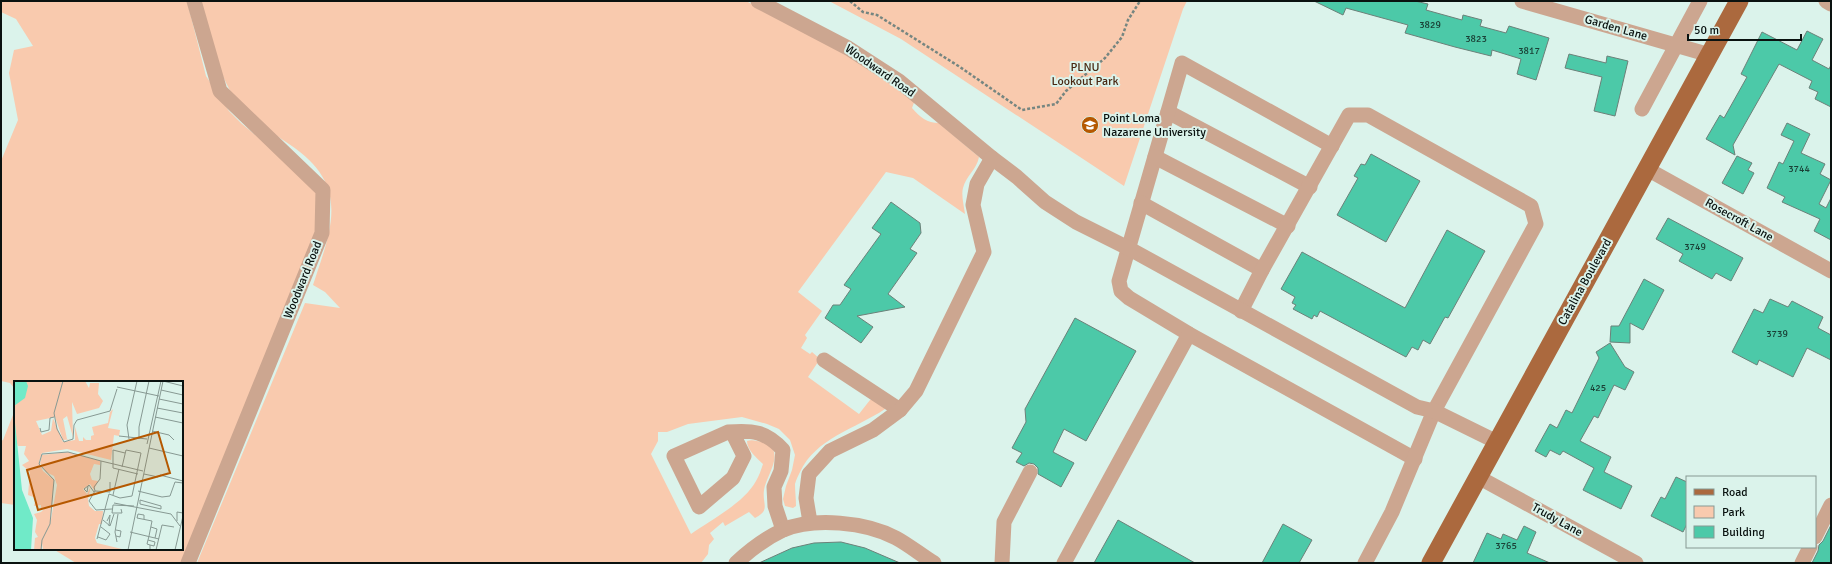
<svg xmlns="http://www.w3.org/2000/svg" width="1832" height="564" viewBox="0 0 1832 564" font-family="Signika,sans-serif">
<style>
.green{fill:#f9caae}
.building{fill:#4cc9a8;stroke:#6b8179}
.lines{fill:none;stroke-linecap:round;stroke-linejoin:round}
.path{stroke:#768681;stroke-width:2.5;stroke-dasharray:3 2;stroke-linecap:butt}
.minor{stroke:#cca690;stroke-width:15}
.major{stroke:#ab693e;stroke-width:19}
.labels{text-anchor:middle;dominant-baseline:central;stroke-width:4;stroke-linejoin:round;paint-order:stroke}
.number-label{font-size:10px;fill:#1a4036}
.street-label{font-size:12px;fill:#0a1210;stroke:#dbf3eb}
.park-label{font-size:12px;fill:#492711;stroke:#dbf3eb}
.poi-label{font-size:12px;fill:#0a1210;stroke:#dbf3eb;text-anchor:start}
.inset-road{fill:none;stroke:#879993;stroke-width:1}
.view{fill:#b55800;fill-opacity:0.15;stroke:#b55800;stroke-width:2}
.inset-edge{fill:none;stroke:#0a1210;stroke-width:2}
</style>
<rect width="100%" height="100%" fill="#dbf3eb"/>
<g class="green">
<path d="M1,1H187L206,76L229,111L242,124L287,161L317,191V233L184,563H76L53,549H182V382H15V389L10,383L1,381V161L18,120L9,73L14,50L33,46L16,19L1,12Z"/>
<path d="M198,1H746L871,66L915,100L912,108C920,117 927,123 939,123L979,157C977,169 966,176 963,188C961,195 964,206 965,214L913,178L886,172L798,292L822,311L805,335L807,338L801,348L810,354L812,352L820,359L808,377L859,414L870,400L874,399L884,406L885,409C855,429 816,438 800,472C798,476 796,480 795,484C795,491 796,499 796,506L793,508L785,506L783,499L786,486L792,470L795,455L790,440L779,429L767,424L742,417L688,424L667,432H658V441L651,454L691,534C711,520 744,503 756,481C759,476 761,470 763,464C757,458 747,450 747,441C752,439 757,441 762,442C788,450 766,475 764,490C762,504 771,510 755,518L749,512L725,526L723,522L710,533L714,539L709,545L708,554L701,563H197L305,303L340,308L325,292L313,285C332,227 351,185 289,144C273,133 254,122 241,107C220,81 207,33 198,1Z"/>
<path d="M829,1H1187L1183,9L1124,186L901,39Z"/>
<path d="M15,410V505L1,503V441L3,440Z"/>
</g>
<g class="building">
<path d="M1314,1H1415L1428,4L1426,10L1462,20L1463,15L1482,20L1480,26L1506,33L1509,26L1549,38L1536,80L1517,74L1521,59L1492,50L1491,56L1455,47L1405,33L1408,25L1346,8L1343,15Z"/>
<path d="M1807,31L1823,39L1812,60L1829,69L1831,65V107L1815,99L1818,92L1809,88L1812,81L1779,64L1733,145L1735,155L1706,139L1720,115L1724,118L1747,77L1741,74L1762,32L1797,50Z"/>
<path d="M1569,54L1606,63L1607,56L1628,61L1615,116L1594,111L1602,77L1565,68Z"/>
<path d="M1787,123L1810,134L1801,153L1825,164L1820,174L1831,180L1819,204L1826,208L1831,198V240L1814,231L1820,219L1782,202L1785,197L1767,188L1779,162L1783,164L1794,141L1781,135Z"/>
<path d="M1371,154L1420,181L1386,242L1337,215L1358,178L1354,176L1361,164L1365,165Z"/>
<path d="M1737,156L1752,163L1748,170L1754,173L1743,194L1722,183Z"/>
<path d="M891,202L920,223L921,233L910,249L917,253L888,294L905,307L857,316L873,327L861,343L825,318L833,305H840L851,289L844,285L881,234L872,228Z"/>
<path d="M1668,218L1743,258L1731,281L1716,273L1712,279L1679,261L1683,254L1656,239Z"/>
<path d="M1447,230L1485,251L1448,318L1445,317L1430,344L1423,340L1418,350L1412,347L1406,357L1320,311L1317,317L1314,315L1312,319L1293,309L1296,305L1292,303L1295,297L1281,289L1302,252L1405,308Z"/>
<path d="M1644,279L1664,290L1643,330L1630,323V343L1610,342L1611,326H1619Z"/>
<path d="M1770,299L1788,307L1792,301L1823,317L1818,328L1831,335V360L1807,348L1793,377L1759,360L1757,365L1732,352L1754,309L1763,313Z"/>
<path d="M1075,318L1136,351L1086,441L1064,429L1053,452L1074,463L1061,487L1038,474V468L1034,464L1029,463L1024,466L1016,462L1022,453L1012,448L1026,422L1025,409Z"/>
<path d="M1610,343L1625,367L1634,372L1625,390L1614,385L1598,418L1594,416L1580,441L1611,457L1604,472L1632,486L1621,509L1583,490L1594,468L1563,451L1560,455L1550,450L1546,457L1535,451L1550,424L1557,428L1566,410L1572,413L1599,358L1596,352Z"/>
<path d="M1676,477L1687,482V524L1683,532L1651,516L1661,497L1665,499Z"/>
<path d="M1118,520L1195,563H1094Z"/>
<path d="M1283,524L1312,540L1299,563H1262Z"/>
<path d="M1831,525V563H1812L1818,551L1819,545L1823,541Z"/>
<path d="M1524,526L1536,532L1527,553L1550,563H1473L1487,533L1501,539L1503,534L1517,540Z"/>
<path d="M841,542L865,548L900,563H759L792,548L814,543Z"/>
</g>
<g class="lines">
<path class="path" d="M850,1L863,12L877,15L960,67L1022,110L1056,104L1066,91L1105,58L1122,37L1128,20L1140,1"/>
<g class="minor">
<path d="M758,1L848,48L899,81L992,158"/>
<path d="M1522,1L1710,55"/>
<path d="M1826,1L1831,4"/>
<path d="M1642,109L1700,1"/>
<path d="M1168,112L1310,187"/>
<path d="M1332,146L1182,63L1119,281L1121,291L1129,298L1189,334L1415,459"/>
<path d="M1155,157L1288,226"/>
<path d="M1647,169L1831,271"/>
<path d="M1141,203L1262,270"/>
<path d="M1241,311L1262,270L1349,115H1368L1531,206L1536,224L1434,411L1392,512L1365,563"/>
<path d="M824,360L900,410"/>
<path d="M732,432L744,456L733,478L699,507L674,456L728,432C752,430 766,431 783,450L781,471L774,487L775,506L783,530"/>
<path d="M1478,477L1636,563"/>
<path d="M810,522L806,498L809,474L830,451L873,430L900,410L916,391L984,252L973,205L977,184L992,158L1017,177L1045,202L1076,222L1128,248L1417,407L1434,411L1497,442"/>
<path d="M1815,537L1831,505"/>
<path d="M188,563L322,233L323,190L220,91L194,1"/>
<path d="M736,563C750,550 766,538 783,530C814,517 866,522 896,538C909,545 921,555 934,563"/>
<path d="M1002,563L1004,522L1030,472"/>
<path d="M1064,563L1189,334"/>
<path d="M1802,563L1810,547"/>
</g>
<path class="major" d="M1431,563L1739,1"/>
</g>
<defs>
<symbol id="university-disc" viewBox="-11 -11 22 22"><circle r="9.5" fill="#b55800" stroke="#dbf3eb"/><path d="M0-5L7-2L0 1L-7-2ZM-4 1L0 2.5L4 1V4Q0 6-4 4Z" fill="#fff"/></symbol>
</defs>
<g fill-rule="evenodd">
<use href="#university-disc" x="1080" y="115" width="20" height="20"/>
</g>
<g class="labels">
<g class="number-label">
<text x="1430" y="25">3829</text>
<text x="1476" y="39">3823</text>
<text x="1529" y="51">3817</text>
<text x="1799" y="169">3744</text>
<text x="1695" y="247">3749</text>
<text x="1777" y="334">3739</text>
<text x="1598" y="388">425</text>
<text x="1506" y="546">3765</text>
</g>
<g class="street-label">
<text transform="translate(1616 28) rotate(16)">Garden Lane</text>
<text transform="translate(880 71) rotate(35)">Woodward Road</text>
<text transform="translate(1739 220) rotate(29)">Rosecroft Lane</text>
<text transform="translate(303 280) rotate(-68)">Woodward Road</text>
<text transform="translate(1585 282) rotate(-61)">Catalina Boulevard</text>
<text transform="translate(1557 520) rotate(29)">Trudy Lane</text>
</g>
<g class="park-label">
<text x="1085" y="67">PLNU<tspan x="1085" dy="14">Lookout Park</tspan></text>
</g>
<g class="poi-label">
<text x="1103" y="118">Point Loma<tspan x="1103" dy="14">Nazarene University</tspan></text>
</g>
</g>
<g transform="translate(14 381)">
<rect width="169" height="169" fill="#dbf3eb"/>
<path d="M12,0H71L75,7L76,2H85L84,13L89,20L85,27L63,33L58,21L59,56L53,35L49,38L53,58H58L49,59L41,36L22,40L28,54L37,50L39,37L49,61L61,59V46L65,60H69V56L72,59H77V55L80,54L78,46L94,42L96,31L99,28L94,47L106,49L105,55L100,54L97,79L53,68L28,72L25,81L29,90L40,99L36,144L43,104L40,95L32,91L26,82L28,74L55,71L86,80V84L80,83L76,93L78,99L84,100L80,109L76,103L69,108L73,113L77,105L74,118L75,125L81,130H89L88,143H85L81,157L83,162L112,169H29L28,162L27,169H20L21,157L24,156L21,151L23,139L20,133L27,131L30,128L27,127V124L20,125L22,117L14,114L16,91L8,84L15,80L10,73L12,65H4L1,57L0,32V25L12,13Z" fill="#f9caae"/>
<path d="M0,0H12L14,5L11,17L0,25V32L8,109L19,137L17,169H0Z" fill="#70eac8"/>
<path class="inset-road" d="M49,0L40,32L43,48L50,61L59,58L60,44L63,39L96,30L103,8M149,0L169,5M103,6L145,15M147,9L169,14M145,18L169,23M143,27L169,32M141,36L169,42M26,47L27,51L35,49L36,37L40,36M138,50L155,54L160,59M105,55L133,58M115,58L113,44L123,0M125,58V46L135,0M133,63L147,0M135,67L169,75M111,72L99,69V87L124,93M130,93L144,96M146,94L169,100M96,101V111L81,110L75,120L82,129L98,128M74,105L73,111L70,108L74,105L75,104L80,111M81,110L80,106L86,98L87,80L129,90M124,110L148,116L156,115L161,101L169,102M99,114L105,88M126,119L147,125V128L126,123ZM100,122L157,133L166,145M107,128L108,132H98L99,124L120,125M130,138V134L124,133L123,137L138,140L135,155M89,139L96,145L100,133M93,140L96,134L95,145M163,140V131L169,132M137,146L143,148L141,157M102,149L107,150L106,156L102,155M116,151L145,158M135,155L133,163L136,164V169M84,156L92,159L96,153L87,146M83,158L95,113L106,117L118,115L127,72L112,69L108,86M134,159L141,161L140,165L136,164M103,161L101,151L104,133M27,169L28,159L36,143L40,99L25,83L28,73L54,71L87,80M114,169L149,0M142,169L148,144L160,146M161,169L169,135"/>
<path class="view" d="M144,51L156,92L24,129L13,89Z"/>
<rect width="169" height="169" class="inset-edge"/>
</g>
<rect width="1832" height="564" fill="none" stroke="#0a1210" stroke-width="4"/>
<rect x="1686" y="476" width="130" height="72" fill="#dbf3eb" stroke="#879993"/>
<rect x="1694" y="489" width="20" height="6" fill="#ab693e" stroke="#879993"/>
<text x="1722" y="496" font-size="12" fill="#0a1210">Road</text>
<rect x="1694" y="506" width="20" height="12" fill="#f9caae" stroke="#879993"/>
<text x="1722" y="516" font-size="12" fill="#0a1210">Park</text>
<rect x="1694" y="526" width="20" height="12" fill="#4cc9a8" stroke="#879993"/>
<text x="1722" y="536" font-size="12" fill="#0a1210">Building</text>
<path d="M1688 34v6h113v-6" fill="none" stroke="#0a1210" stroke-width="2"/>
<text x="1694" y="34" font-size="12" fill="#0a1210" stroke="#dbf3eb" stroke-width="3" paint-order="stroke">50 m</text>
</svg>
